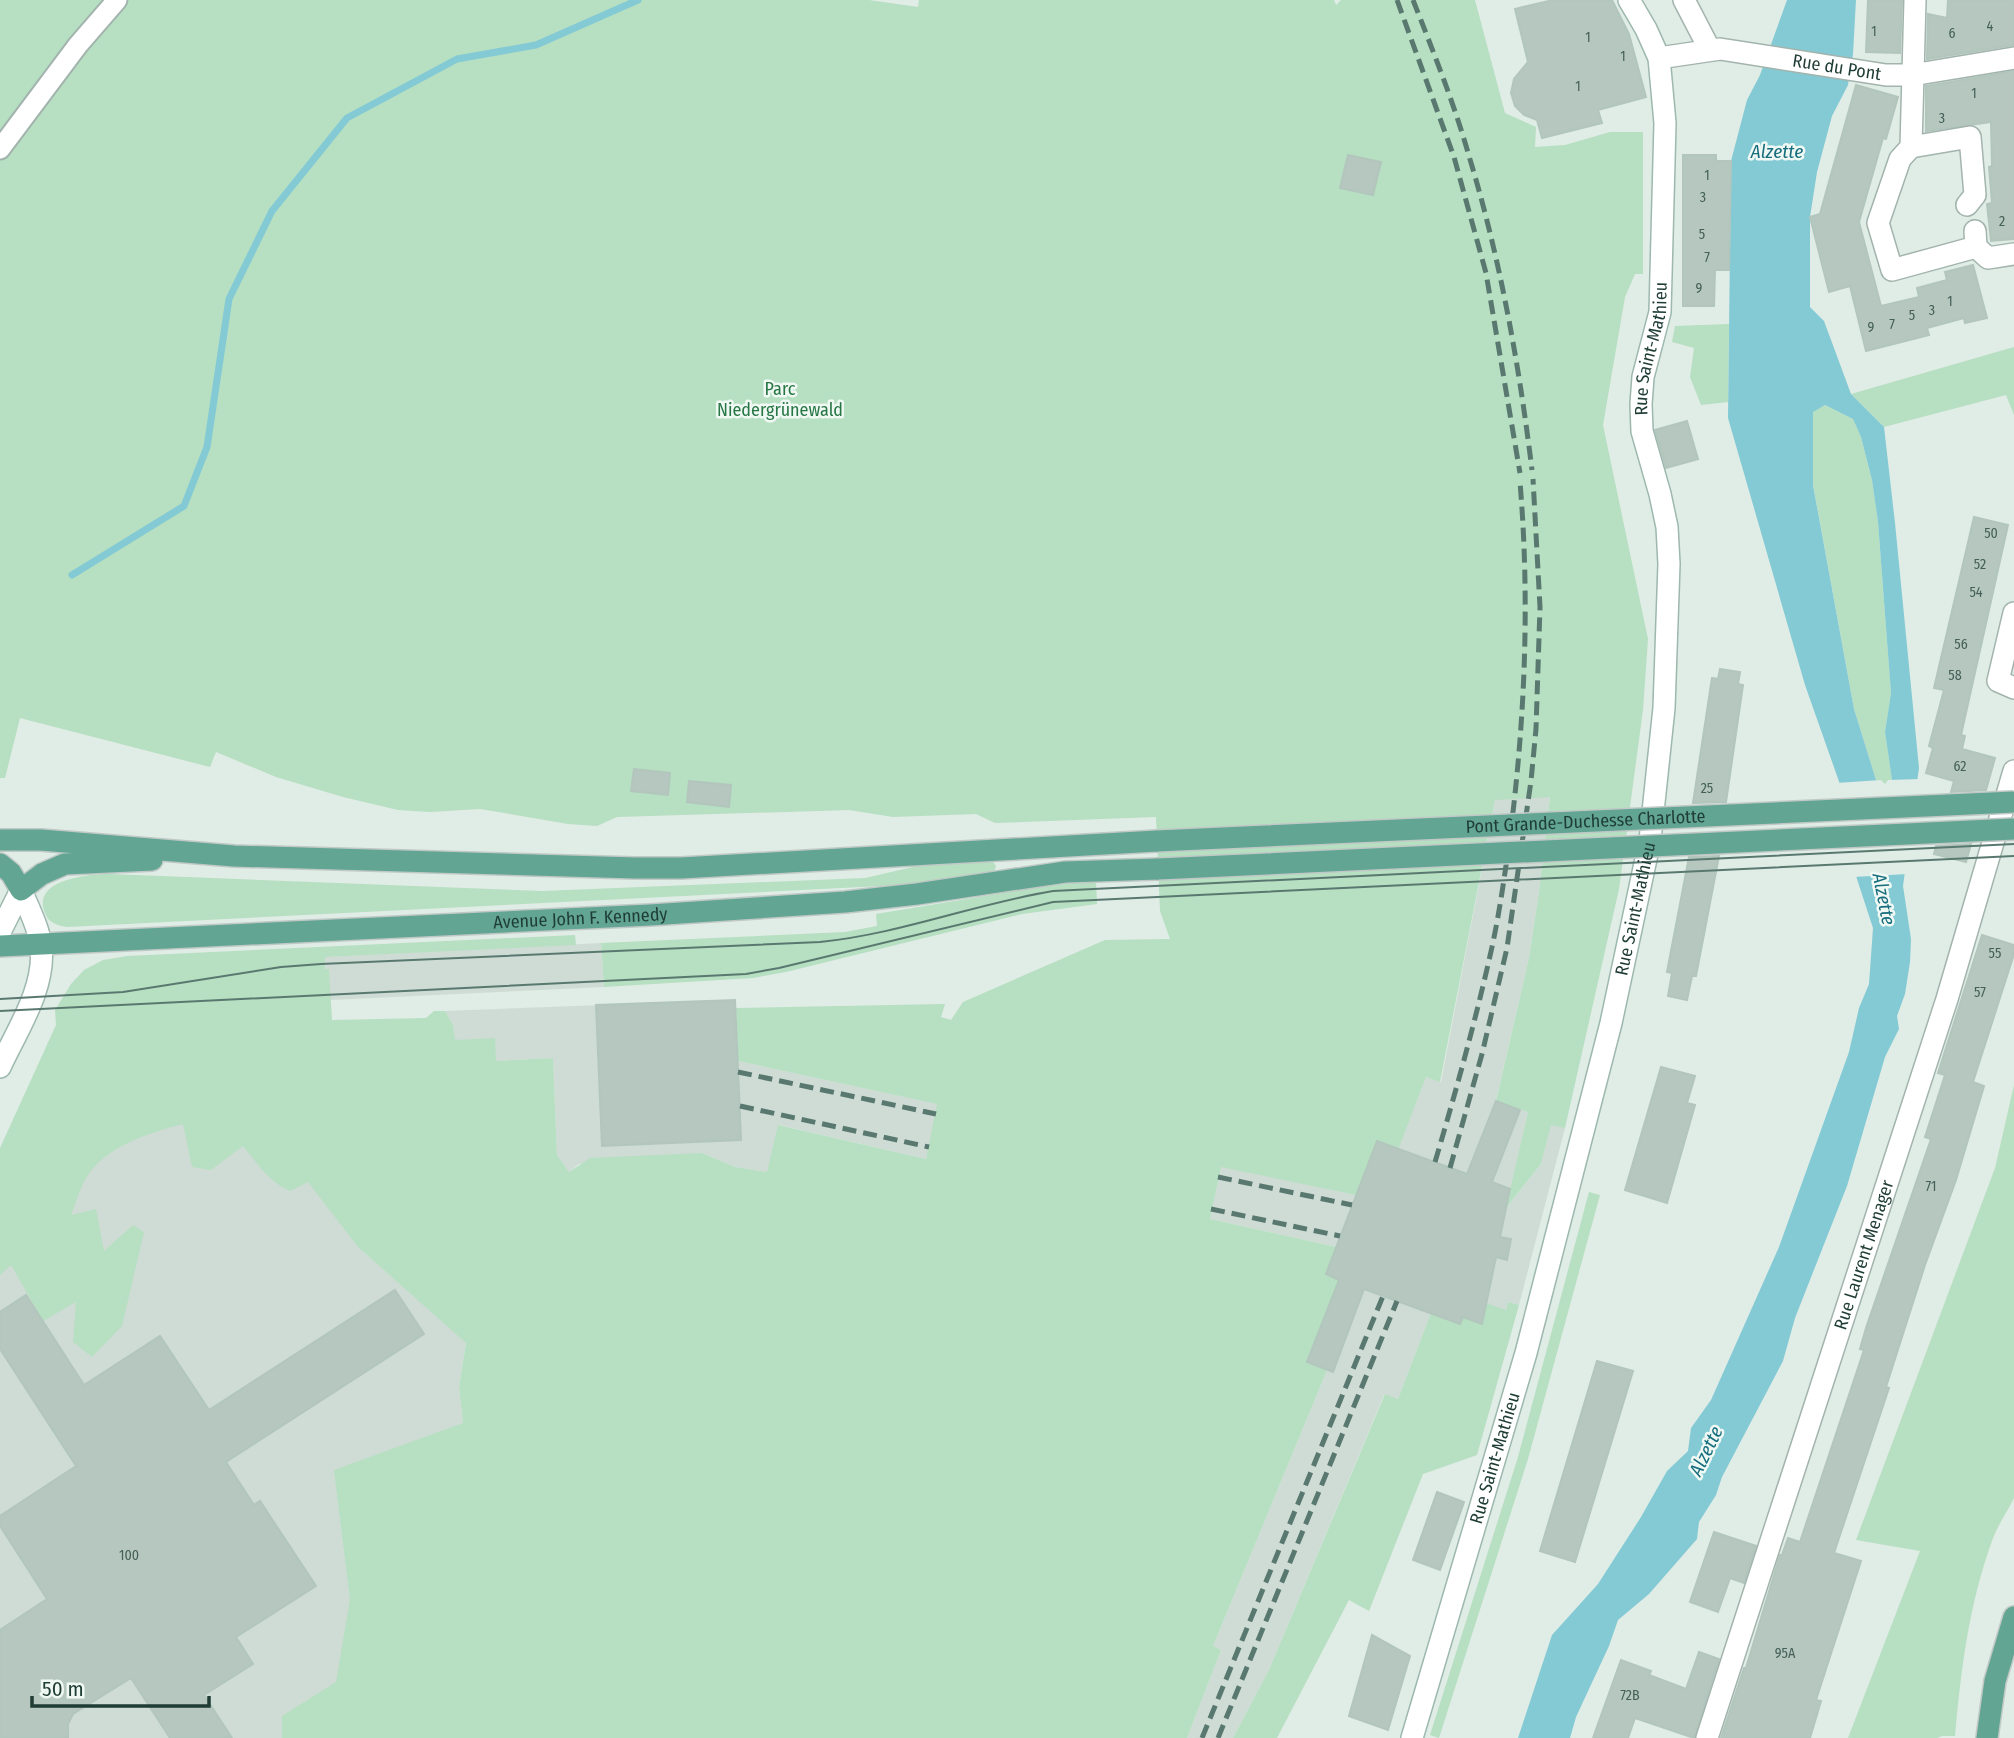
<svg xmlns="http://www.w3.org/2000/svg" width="2014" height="1738" viewBox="0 0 2014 1738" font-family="'Fira Sans Condensed',sans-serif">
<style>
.built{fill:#cedcd5}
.green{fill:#b7dfc1}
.water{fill:#83cad5;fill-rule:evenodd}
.pier{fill:#e0ece6}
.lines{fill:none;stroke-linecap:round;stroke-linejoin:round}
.stream{stroke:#83cad5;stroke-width:7}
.building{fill:#b5c7bf;stroke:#b2c6bd;stroke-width:2}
.pedestrian-casing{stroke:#a2b4ad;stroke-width:23}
.minor-casing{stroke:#a2b4ad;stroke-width:24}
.secondary-casing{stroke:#9db8ae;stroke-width:24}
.primary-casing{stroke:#c0c9c6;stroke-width:24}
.pedestrian{stroke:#fff;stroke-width:19}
.minor{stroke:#fff;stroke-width:21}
.secondary{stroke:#fff;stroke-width:21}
.primary{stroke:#61a592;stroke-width:21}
.tram{stroke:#597970;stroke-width:2}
.rail{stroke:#597970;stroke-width:5;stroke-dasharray:14 7;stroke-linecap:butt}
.primary-bridge-casing{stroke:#c0c9c6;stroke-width:24;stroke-linecap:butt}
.primary-bridge{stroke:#61a592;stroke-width:21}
.labels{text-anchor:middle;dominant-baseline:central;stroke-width:5;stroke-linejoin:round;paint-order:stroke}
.number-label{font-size:14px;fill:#446058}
.street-label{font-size:18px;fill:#1f3d35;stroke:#f0f8f4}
.park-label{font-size:18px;fill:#277745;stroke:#f0f8f4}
.water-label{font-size:19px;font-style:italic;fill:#156d7d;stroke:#f0f8f4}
</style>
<rect width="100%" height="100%" fill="#e0ece6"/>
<g class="built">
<path d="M1499,780L1550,797L1539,892L1529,958L1496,1100L1528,1112L1507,1207L1541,1164L1551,1124L1565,1128L1519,1305L1508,1302L1506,1310L1482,1324H1460L1431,1313L1398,1399L1384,1395L1269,1670L1233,1738H1187L1221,1650L1213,1646L1327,1370L1307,1362L1338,1279L1326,1274L1336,1247L1210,1219L1221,1166L1356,1195L1377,1141L1398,1149L1426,1077L1441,1082Z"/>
<path d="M601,943L604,987L330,1000L329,970H325L324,957Z"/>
<path d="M735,1000L738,1061L938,1104L926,1159L779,1125L767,1172L735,1167L702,1153L579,1164L569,1172L557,1155L553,1058L496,1061L454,1040L453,1025L445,1011Z"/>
<path d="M266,1117L358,1247L466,1342L459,1387L463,1423L367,1738H0V1265L87,1125Z"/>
</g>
<g class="green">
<path d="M0,0H869L918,7L919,0H1334L1336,5L1341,0H1475L1505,113L1536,127L1535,147L1565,145L1610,132H1643V274H1635L1625,297L1603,425L1648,639L1643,710L1619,889L1565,1128L1551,1125L1541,1164L1506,1208L1528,1112L1496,1101L1529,958L1539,892L1550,797L1495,800L1440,1082L1426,1077L1398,1150L1377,1142L1356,1195L1221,1167L1210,1219L1336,1247L1326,1274L1339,1280L1307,1362L1327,1370L1213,1646L1221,1650L1187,1738H282V1716L336,1682L350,1599L334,1470L463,1423L459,1387L466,1343L358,1247L308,1182L290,1191C269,1182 258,1164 243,1146L211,1170L192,1167L183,1124C149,1133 104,1146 85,1180C79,1190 76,1204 71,1215L96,1209L104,1251L133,1225L144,1232L122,1326L92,1357L73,1342L76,1302L43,1321L11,1265L0,1275V1148L56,1025L55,1010L71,984L84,970L103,960L127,956L575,935L576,945L325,957V969H329L332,1020L426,1018L434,1011H445L453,1025L455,1040L495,1038L496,1061L553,1058L557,1155L569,1172L590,1158L702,1153L735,1167L767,1172L778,1125L926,1159L937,1104L738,1061L736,1008L945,1004L941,1017L951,1020L963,1002L1105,940L1170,939L1160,911L1156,817L995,823L976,814L893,817L849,810L617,817L597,826L568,824L480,809L430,812L398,810L343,797L276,777L216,752L210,767L20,718L5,778H0Z"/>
<path d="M1729,324L1728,402L1701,405L1690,377L1694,348L1672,342L1675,326Z"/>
<path d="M2014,347V415L2006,395L1884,427L1851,394Z"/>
<path d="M1825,405L1853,419L1861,437L1872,480L1878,522L1891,693L1885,732L1892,780L1885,790L1876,780L1854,709L1813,484V411Z"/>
<path d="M984,860L993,862L996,866L994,872L901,885L67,927C56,925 49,923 45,913C31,879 90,874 110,874L543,891L865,878L926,864Z"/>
<path d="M1096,881L1097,904L1022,914L786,972L753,978L604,987L601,943L845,932L877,926L876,914L1052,885Z"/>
<path d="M2014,1085V1498C2007,1512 1997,1526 1992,1541C1969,1604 1961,1669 1955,1736H1942L1937,1738H1848L1920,1551L1856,1540L1995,1168Z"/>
<path d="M1589,1192L1600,1195L1528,1459L1439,1738L1430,1735L1518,1457Z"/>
<path d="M1508,1302L1519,1305L1477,1455L1423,1474L1369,1611L1349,1600L1277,1738H1233L1269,1670L1385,1394L1398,1399L1431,1313L1460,1324L1463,1317L1481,1324L1486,1303L1506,1310Z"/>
</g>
<path class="water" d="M1787,0H1856L1853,54L1848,85L1832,116L1817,172L1810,217V307L1824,321L1851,394L1884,427L1895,523L1919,768L1903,886L1911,939L1910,962L1905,994L1897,1016L1899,1029L1885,1057L1847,1186L1795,1318L1783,1361L1722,1477L1716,1495L1699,1522L1697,1539L1649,1594L1618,1620L1609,1646L1576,1717L1570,1738H1518L1552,1635L1598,1584L1641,1517L1667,1471L1688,1451L1691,1428L1711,1400L1779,1247L1849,1052L1859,1008L1869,984L1873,928L1856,876L1842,790L1805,685L1728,418L1731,161L1747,100L1760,75ZM1825,405L1853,419L1861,437L1872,480L1878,522L1891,693L1885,732L1892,780L1885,790L1876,780L1854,709L1813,485V412Z"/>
<path class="pier" d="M1921,779L1908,874L1853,877L1836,783L1881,780L1885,784L1888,780Z"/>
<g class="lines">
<path class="stream" d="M72,575L184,506L207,447L229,299L272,211L347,118L457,59L536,45L638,0"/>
</g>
<g class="building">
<path d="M1553,0H1612L1629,34L1646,97L1598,110L1602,123L1542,138L1537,120L1524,115L1515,106L1511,93L1514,79L1528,62L1515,9Z"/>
<path d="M1868,0H1902L1900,53L1866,52Z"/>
<path d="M1948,0H2014V45L1927,59L1928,14L1947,18Z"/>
<path d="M2014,71V239L1991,241L1987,204L1992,203L1989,167L1992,166L1991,122L1926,131V86Z"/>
<path d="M1856,85L1898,97L1886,139L1883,138L1859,222L1881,306L1919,297L1917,288L1947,280L1945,272L1973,265L1987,318L1965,323L1964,318L1927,328L1929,335L1866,351L1850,286L1829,292L1810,217L1820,214Z"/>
<path d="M1348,155L1381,162L1373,195L1340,188Z"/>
<path d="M1683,155H1716V161H1731L1729,270H1715L1714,306H1683Z"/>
<path d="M1687,421L1698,459L1666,468L1655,430Z"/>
<path d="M1974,517L2008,525L1961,735L1965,736L1962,749L1995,758L1986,790L1951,792L1954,781L1926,773L1933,748L1929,746L1944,690L1934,688Z"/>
<path d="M1720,669L1740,672L1738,684L1743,685L1726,802L1693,803L1712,678L1718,679Z"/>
<path d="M634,769L670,773L668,795L631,791Z"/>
<path d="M689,781L731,785L729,807L687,802Z"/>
<path d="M1971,844L1966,862L1934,854L1936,846Z"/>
<path d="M1719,856L1696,976H1692L1687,1000L1668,996L1672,973L1667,972L1689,857Z"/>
<path d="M1982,935L2014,945V954L1973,1082L1984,1086L1956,1180L1925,1265L1886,1387L1889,1388L1834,1553L1861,1561L1816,1700L1821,1701L1810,1738H1721L1744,1668H1746L1780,1555H1782L1788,1538L1800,1542L1864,1350L1860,1349L1866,1328L1931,1139L1925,1137L1945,1075L1938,1073Z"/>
<path d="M735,1000L741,1140L602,1146L596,1005Z"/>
<path d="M1661,1067L1695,1076L1687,1103L1695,1105L1667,1203L1625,1190Z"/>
<path d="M1496,1101L1520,1110L1492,1182L1510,1189L1500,1237L1511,1239L1507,1260L1496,1257L1482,1324L1463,1317L1460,1324L1364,1289L1333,1372L1307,1362L1339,1280L1326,1274L1377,1141L1467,1174Z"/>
<path d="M395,1290L424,1334L226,1462L254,1505L260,1501L316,1586L236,1637L253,1664L204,1695L232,1738H170L131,1678L73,1714L68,1724V1738H0V1630L47,1599L0,1526V1516L76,1466L0,1349V1312L26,1295L84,1385L160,1336L209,1410Z"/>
<path d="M1597,1361L1633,1371L1575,1562L1540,1551Z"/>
<path d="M1437,1492L1464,1502L1440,1570L1413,1560Z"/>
<path d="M1714,1532L1756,1546L1744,1583L1730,1578L1718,1612L1690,1602Z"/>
<path d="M1372,1635L1410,1656L1388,1730L1349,1716Z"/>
<path d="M1699,1652L1719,1659L1694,1738L1635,1718L1628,1738H1593L1621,1660L1651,1671L1649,1675L1686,1689Z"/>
</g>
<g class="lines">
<defs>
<path id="pedestrian" d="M0,149L78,45L117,0"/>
<g id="minor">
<path d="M1684,0L1710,50"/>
<path d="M1915,0L1911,147L1900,159L1878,223L1892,270L1976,247"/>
<path id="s1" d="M1659,58L1720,49L1886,75H1912L2014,58"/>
<path d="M1911,147L1970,137L1975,195L1967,205"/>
<path d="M1975,231L1976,247L1988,258L2014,254"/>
<path d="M2014,613L1998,681L2014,688"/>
<path id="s2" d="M1707,1738L1947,999L2014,771"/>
</g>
<g id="secondary">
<path d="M0,932L21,890"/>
<path d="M0,1067C17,1030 46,988 41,946C39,928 28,907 21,890"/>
<path id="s3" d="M1412,1738L1526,1353L1611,1023L1650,840L1664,708L1669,564L1667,527L1660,494L1642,431L1641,404L1643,377L1660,312L1665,123L1659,58L1646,29L1629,0"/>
</g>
<g id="primary">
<path d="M0,840H41L234,856L635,868H681L1157,841"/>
<path d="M0,864L11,873L21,890L42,874L65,864L152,860"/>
<path id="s4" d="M0,946L650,915L845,902L917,894L1065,872L1158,869"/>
<path d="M1987,1738L1995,1681L2014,1617"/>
</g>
</defs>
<use href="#pedestrian" class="pedestrian-casing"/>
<use href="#minor" class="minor-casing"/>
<use href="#secondary" class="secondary-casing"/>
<use href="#primary" class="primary-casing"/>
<use href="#pedestrian" class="pedestrian"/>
<use href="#minor" class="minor"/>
<use href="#secondary" class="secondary"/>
<use href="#primary" class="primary"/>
<g class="tram">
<path d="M0,999L123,992L281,967L321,964L820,942C900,934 974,904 1053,891L2014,844"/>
<path d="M0,1011L746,974L779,968L1053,902L2014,856"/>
</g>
<g class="rail">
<path d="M1397,0L1454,157L1486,273L1520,473"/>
<path d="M1413,0C1433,51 1454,103 1469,156C1500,258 1519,364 1532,470"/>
<path d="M738,1072L936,1114"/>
<path d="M740,1106L929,1147"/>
<path d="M1435,1162C1456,1091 1476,1019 1492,947C1500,910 1505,873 1510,837C1525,719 1530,601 1520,482"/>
<path d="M1450,1168L1482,1054L1507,948L1531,781L1536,729L1540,607L1533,479"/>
<path d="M1218,1177L1352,1205"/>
<path d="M1211,1209L1340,1236"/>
<path d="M1202,1738L1383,1296"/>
<path d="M1218,1738L1397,1301"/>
</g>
<defs>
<g id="primary-bridge">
<path id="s5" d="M1157,841L2014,802"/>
<path d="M1158,869L2014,829"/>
</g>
</defs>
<use href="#primary-bridge" class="primary-bridge-casing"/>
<use href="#primary-bridge" class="primary-bridge"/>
</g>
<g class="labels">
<g class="number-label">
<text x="1990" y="26">4</text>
<text x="1874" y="31">1</text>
<text x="1952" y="33">6</text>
<text x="1588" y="37">1</text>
<text x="1623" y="56">1</text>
<text x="1578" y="86">1</text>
<text x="1974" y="93">1</text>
<text x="1942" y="118">3</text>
<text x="1707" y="175">1</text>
<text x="1703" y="197">3</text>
<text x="2002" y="221">2</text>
<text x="1702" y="234">5</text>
<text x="1707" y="257">7</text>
<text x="1699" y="288">9</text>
<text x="1950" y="301">1</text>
<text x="1932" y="310">3</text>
<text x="1912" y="315">5</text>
<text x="1892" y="324">7</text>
<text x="1871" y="327">9</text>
<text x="1991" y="533">50</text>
<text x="1980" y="564">52</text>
<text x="1976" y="592">54</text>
<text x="1961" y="644">56</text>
<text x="1955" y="675">58</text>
<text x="1960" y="766">62</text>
<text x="1707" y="788">25</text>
<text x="1995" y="953">55</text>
<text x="1980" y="992">57</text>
<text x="1931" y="1186">71</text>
<text x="129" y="1555">100</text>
<text x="1785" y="1653">95A</text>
<text x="1630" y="1695">72B</text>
</g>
<g class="street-label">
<text stroke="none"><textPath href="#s1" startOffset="180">Rue du Pont</textPath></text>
<text stroke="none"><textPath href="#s3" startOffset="1426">Rue Saint-Mathieu</textPath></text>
<text stroke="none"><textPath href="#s5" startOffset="429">Pont Grande-Duchesse Charlotte</textPath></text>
<text stroke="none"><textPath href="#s3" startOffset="859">Rue Saint-Mathieu</textPath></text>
<text stroke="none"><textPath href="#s4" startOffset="581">Avenue John F. Kennedy</textPath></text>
<text stroke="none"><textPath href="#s2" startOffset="508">Rue Laurent Menager</textPath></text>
<text stroke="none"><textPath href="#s3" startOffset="292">Rue Saint-Mathieu</textPath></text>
</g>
<g class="park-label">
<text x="780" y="389">Parc<tspan x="780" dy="21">Niedergrünewald</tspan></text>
</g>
<g class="water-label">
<text x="1777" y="151">Alzette</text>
<text transform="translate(1884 899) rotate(79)">Alzette</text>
<text transform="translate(1706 1451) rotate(-64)">Alzette</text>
</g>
</g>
<path d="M32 1696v10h177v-10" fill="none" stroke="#1f3d35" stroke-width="3.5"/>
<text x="42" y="1696" font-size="21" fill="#1f3d35" stroke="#f0f8f4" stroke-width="5" paint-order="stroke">50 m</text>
</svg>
